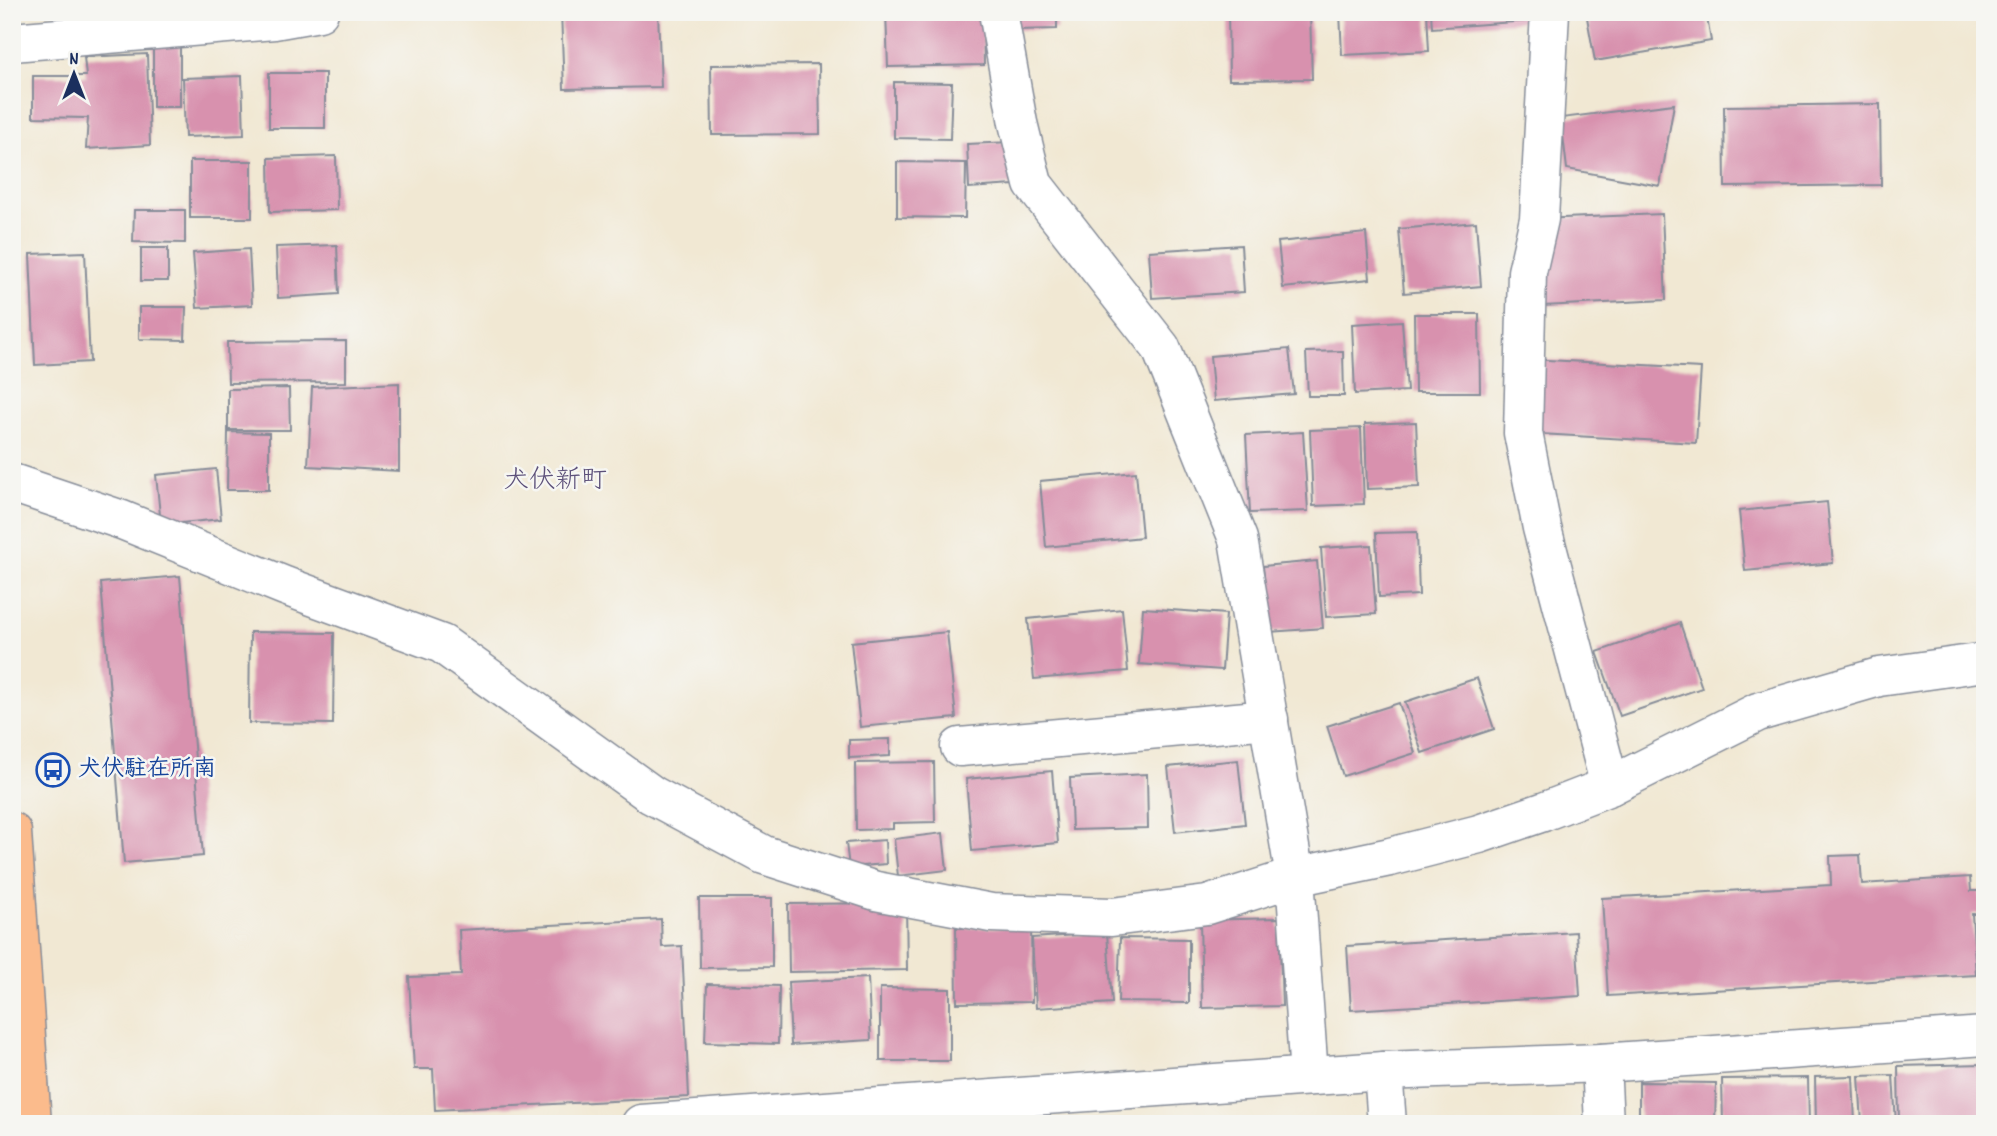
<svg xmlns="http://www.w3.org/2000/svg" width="1997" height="1136" viewBox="0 0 1997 1136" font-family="Dekko,'Klee One',sans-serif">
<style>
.building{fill:#d891ae}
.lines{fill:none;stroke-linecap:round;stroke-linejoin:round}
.minor-casing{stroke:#868c98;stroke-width:41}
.major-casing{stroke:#868c98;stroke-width:41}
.minor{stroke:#fff;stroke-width:38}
.major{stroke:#fbbb8c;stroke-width:38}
.labels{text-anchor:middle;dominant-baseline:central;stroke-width:5;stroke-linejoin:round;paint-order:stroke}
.transit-label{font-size:23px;font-weight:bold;fill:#164399;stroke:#f6f6f2;text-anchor:start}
.quarter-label{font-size:26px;fill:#5d517a;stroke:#f6f6f2}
</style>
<rect width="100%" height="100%" fill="#f6f6f2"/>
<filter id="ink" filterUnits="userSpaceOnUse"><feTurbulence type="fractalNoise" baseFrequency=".0143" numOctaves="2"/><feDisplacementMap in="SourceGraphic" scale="14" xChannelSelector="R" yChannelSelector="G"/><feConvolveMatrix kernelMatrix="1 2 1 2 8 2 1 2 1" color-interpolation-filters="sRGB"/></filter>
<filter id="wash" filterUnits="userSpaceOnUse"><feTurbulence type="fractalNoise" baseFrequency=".00686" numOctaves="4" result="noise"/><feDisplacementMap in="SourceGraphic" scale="28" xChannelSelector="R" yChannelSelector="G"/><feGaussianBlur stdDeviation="1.57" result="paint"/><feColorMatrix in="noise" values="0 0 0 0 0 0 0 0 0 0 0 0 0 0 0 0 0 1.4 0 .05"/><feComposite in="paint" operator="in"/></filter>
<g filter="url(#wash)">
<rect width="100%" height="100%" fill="#f1e8d3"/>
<g id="blocks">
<g class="building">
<path d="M561,12H658L661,87L564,89Z"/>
<path d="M886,12H983L984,65L888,67Z"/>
<path d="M1014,12H1057V29L1015,30Z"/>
<path d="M1228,12H1310L1312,79L1229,80Z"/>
<path d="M1340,12H1427L1429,51L1342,55Z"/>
<path d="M1431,12H1526L1527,21L1432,28Z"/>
<path d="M1586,12H1706L1711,41L1595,61Z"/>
<rect x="153" y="43" width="27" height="64"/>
<path d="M147,54L150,145L86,149L88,118L33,117V76H86L84,57Z"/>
<path d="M819,64L820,134L712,135L711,65Z"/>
<rect x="269" y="73" width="56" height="55"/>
<path d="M242,76L244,135L185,137L183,78Z"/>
<path d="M894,82L952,83L950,139L894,138Z"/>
<path d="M1674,104L1660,186L1567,169L1561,118Z"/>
<path d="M1880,104L1881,185L1725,187L1724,106Z"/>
<path d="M1012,142L1014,185L969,188L967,144Z"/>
<path d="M336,156L337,210L270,212L269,158Z"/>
<rect x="190" y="161" width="62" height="57"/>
<path d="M897,162L966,163L965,218L897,217Z"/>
<path d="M134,210H185V243L133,242Z"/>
<path d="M1662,214L1666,300L1542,306L1539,219Z"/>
<path d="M1476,222L1481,286L1404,293L1399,229Z"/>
<path d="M1366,233L1370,279L1283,288L1278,242Z"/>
<path d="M337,245L339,294L278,298L276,247Z"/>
<path d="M1241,245L1244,292L1152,298L1149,251Z"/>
<rect x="141" y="248" width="27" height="33"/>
<path d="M249,249L252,305L197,308L193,253Z"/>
<path d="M85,252L90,362L35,365L30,254Z"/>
<path d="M139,307H186L185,340L139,339Z"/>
<path d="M1414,314H1479L1480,392H1415Z"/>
<path d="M1402,321L1407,391L1355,394L1352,324Z"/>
<path d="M346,341V382L228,383L227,342Z"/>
<path d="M1289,349L1294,394L1214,401L1210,356Z"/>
<path d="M1343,351L1344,396H1308L1306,352Z"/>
<path d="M1527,359L1701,368L1696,443L1523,433Z"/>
<path d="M399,383V471L308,466L312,387Z"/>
<path d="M289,388L290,430H228V389Z"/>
<path d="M1416,422L1419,487L1367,489L1365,424Z"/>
<path d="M1361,428L1364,504L1313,506L1310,430Z"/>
<path d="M228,432L269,433V490H227Z"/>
<path d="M1303,432L1308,511L1250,513L1246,435Z"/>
<path d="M216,469L221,519L161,525L156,475Z"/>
<path d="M1136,472L1142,537L1046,547L1040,481Z"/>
<path d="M1827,502L1833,563L1745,571L1739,511Z"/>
<path d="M1417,532L1419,595L1379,597L1376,533Z"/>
<path d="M1371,545L1376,614L1326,617L1321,548Z"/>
<path d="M1317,561L1323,628L1269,632L1263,566Z"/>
<path d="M180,576L203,856L124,863L101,583Z"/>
<path d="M1143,608L1226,614L1222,670L1139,664Z"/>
<path d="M1122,609L1128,671L1034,679L1028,619Z"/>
<path d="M1680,623L1702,688L1620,716L1597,652Z"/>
<path d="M250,632L334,633L333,724L249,723Z"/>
<path d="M947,632L956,718L860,727L851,642Z"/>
<path d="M1477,678L1494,729L1422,753L1405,702Z"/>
<path d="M1399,703L1415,753L1343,776L1327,726Z"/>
<path d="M890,739V756L849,758V740Z"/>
<path d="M1238,760L1245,824L1175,832L1168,767Z"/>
<path d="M934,762L935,822L893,823V829L856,830L855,763Z"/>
<path d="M1052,771L1058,843L972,851L966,779Z"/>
<path d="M1147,774L1148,828L1072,830L1070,778Z"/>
<path d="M943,833L947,870L898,876L894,839Z"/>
<path d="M885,840L886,864L849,867L846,843Z"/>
<path d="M1860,855L1862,884L1970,877L1971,891H1980L1981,914H1972L1976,975L1608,996L1602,898L1831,885L1830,856Z"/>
<path d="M699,898H772V967L700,968Z"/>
<path d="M906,903L907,970L789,972L788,904Z"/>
<path d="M1279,918L1282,1006L1202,1008L1200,920Z"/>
<path d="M661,919L662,947L682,946L689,1097L435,1110L433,1069H414L409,977L461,975L459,930Z"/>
<path d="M1031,927L1032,1002L957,1003L956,928Z"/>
<path d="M1576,932L1580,996L1351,1010L1347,946Z"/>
<path d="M1107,933L1112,1003L1036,1008L1032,938Z"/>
<path d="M1120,938L1189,939V1003L1118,1002Z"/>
<path d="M868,978L871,1040L791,1045L788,982Z"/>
<path d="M707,984L779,986L778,1044L705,1042Z"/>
<path d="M880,988L950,989V1061H880Z"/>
<path d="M1985,1064V1124H1899L1898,1066Z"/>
<path d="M1893,1075L1896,1124H1862L1859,1076Z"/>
<path d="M1853,1076L1855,1124H1816L1815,1077Z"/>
<path d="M1808,1078L1809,1124H1723L1722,1079Z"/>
<path d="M1639,1082L1716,1083L1715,1124H1639Z"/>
</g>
</g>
</g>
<g filter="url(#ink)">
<use href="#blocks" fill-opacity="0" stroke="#868c98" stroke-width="2"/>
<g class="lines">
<defs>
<g id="minor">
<path d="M998,12L1018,123L1033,184L1161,348L1238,539L1295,877L1309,1076"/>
<path d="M1550,12L1539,219L1527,272L1523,433L1542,528L1610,786"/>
<path d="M12,42L274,20L319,12"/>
<path d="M12,483L122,520L285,586L442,644L652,795L764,855L876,891L991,913L1112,917L1207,905L1295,877L1390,857L1479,834L1543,812L1610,786L1758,712L1879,677L1985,662"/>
<path d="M960,747L1269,719"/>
<path d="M1601,1063L1604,1124"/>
<path d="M1383,1071L1387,1124"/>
<path d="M641,1124L1383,1071L1601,1063L1985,1036"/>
</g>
<path id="major" d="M12,832L32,1124"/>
</defs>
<use href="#minor" class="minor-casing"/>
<use href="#major" class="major-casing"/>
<use href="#minor" class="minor"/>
<use href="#major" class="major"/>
</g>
</g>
<defs>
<symbol id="bus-ring" viewBox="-11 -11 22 22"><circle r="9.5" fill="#f6f6f2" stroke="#1a4fb4" stroke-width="1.5"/><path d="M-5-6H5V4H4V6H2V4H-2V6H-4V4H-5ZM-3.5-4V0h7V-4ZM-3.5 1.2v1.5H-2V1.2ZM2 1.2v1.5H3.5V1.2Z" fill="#1a4fb4"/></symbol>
</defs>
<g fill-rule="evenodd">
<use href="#bus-ring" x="34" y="751" width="38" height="38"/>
</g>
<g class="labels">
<g class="transit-label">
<text x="78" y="770">犬伏駐在所南</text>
</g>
<g class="quarter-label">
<text x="555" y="481">犬伏新町</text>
</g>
</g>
<rect width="1997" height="1136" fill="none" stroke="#f6f6f2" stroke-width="42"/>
<g transform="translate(74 74)" stroke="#f6f6f2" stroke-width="5" paint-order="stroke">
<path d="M0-5L12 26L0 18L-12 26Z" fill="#1b2f5e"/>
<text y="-10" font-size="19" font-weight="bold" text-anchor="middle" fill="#1b2f5e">N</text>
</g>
</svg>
